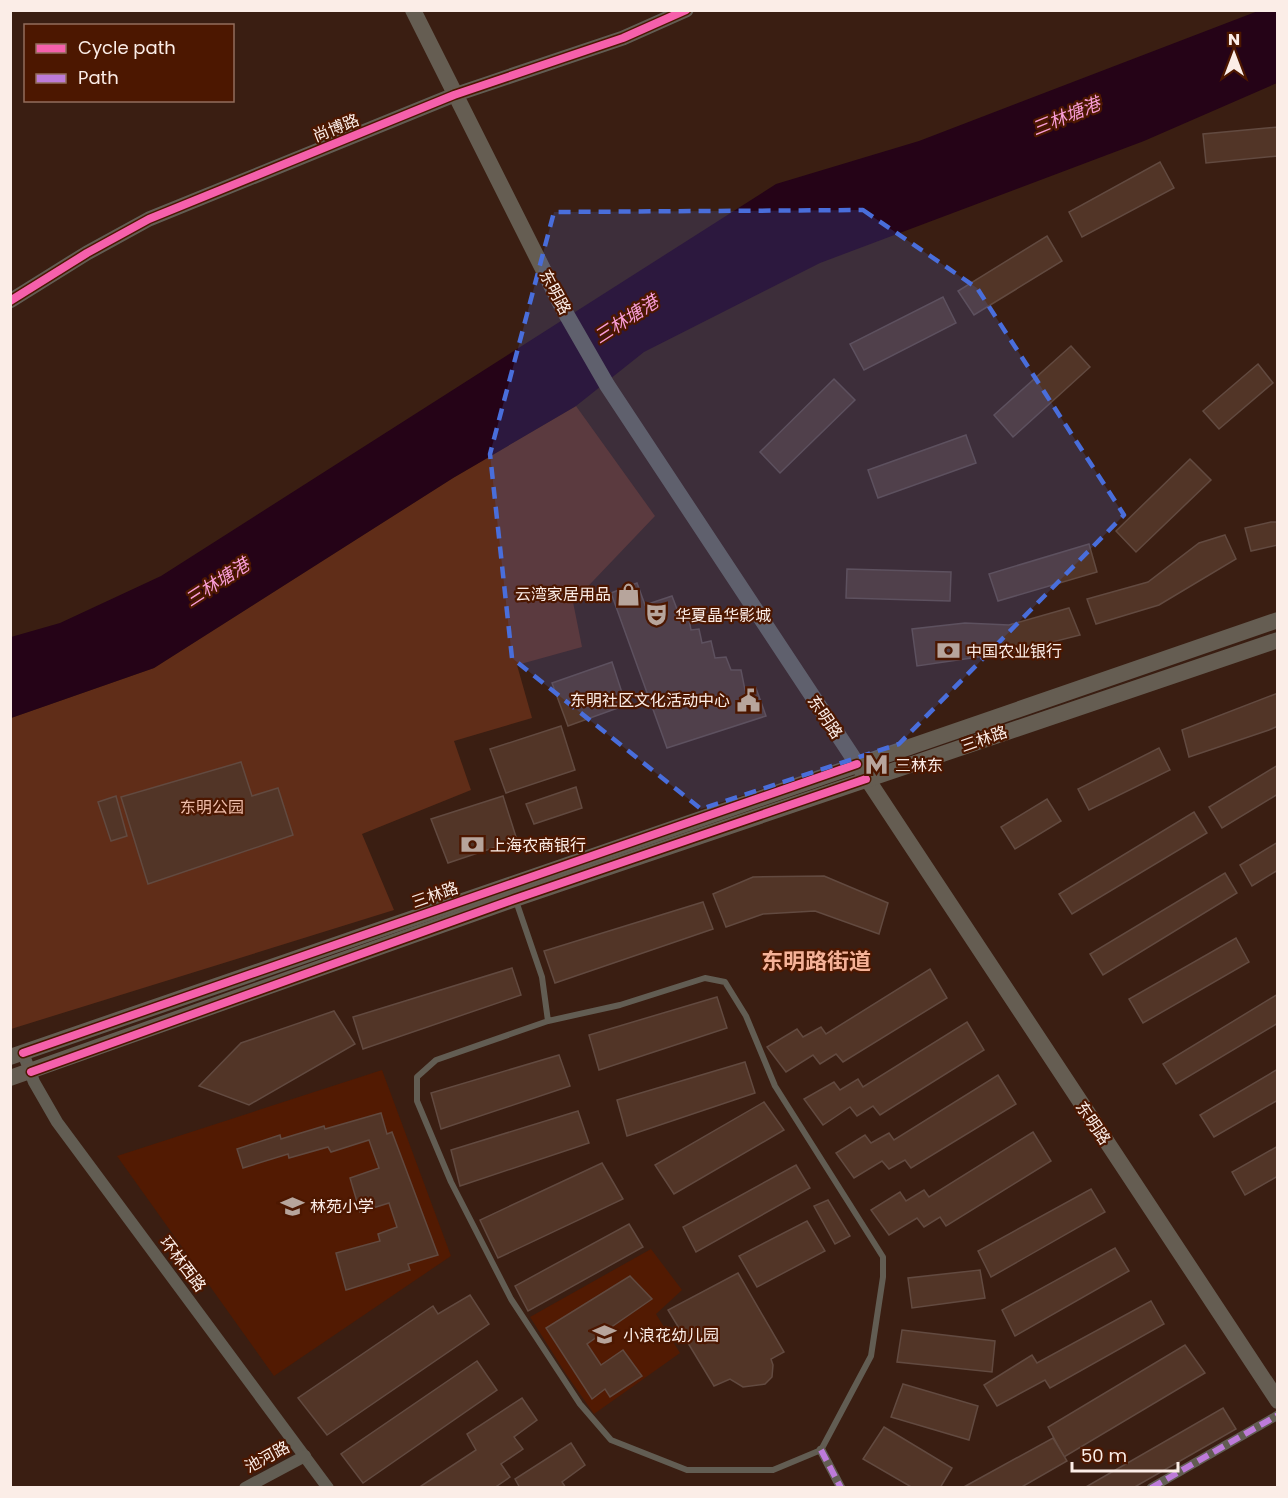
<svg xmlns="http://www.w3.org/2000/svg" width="1288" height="1498" viewBox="0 0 1288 1498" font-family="Poppins,'Noto Sans SC',sans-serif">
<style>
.built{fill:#521a02}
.green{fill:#602d18}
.water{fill:#250317}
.building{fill:#523527;stroke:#624a40;stroke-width:1.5}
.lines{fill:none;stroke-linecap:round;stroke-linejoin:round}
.service{stroke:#625d53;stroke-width:6}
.pedestrian{stroke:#625d53;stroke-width:9}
.minor{stroke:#625d53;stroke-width:12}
.tertiary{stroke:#625d53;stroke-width:15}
.secondary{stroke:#655d52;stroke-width:16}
.quiet{stroke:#bd7bd9;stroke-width:6;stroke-dasharray:12 6;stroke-linecap:butt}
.cycleway-casing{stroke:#4c1700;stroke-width:11}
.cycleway{stroke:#f560ab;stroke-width:8}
.marked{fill:#496edb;fill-opacity:0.2;stroke:#496edb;stroke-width:4.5;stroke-dasharray:12 8;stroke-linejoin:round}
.labels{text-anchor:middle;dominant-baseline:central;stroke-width:4.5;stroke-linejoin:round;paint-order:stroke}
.street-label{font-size:16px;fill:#fbede7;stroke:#4c1700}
.poi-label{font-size:16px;fill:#fbede7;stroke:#4c1700;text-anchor:start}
.park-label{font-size:16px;fill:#f0beab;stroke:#4c1700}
.water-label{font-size:18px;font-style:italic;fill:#f79cd5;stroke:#4c1700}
.district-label{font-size:22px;font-weight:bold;fill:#f5b298;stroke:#4c1700}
</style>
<rect width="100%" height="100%" fill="#3a1e12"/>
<g class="built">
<path d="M382,1070L451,1256L274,1376L117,1156Z"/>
<path d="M651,1249L682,1290L656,1314L680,1353L594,1414L566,1374L530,1317Z"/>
</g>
<path class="green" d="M576,406L655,516L573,602L582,647L517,665L532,718L454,741L471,790L362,834L394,910L11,1029V718L154,668L453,478Z"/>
<path class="water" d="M1258,11H1277V83L1144,141L820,263L644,352L576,406L453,478L154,668L11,718V637L60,623L161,576L776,184L919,141Z"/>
<g class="building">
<path d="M1278,127V156L1206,163L1203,134Z"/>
<path d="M1160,162L1174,188L1082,237L1069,212Z"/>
<path d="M1047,236L1062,261L974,315L958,291Z"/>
<path d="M943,297L956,323L864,370L850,344Z"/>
<path d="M1071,346L1090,367L1013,437L994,415Z"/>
<path d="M1258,364L1273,383L1219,429L1203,411Z"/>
<path d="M834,379L855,400L780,473L760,452Z"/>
<path d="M966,435L976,463L878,498L868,470Z"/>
<path d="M1190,459L1211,480L1136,552L1116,531Z"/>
<path d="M1271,522H1278V545L1251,551L1245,528Z"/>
<path d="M1225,535L1236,559L1159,605L1096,624L1087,599L1148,582L1199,543Z"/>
<path d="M1089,544L1097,572L998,601L989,574Z"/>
<path d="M847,569L951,572L950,601L846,598Z"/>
<path d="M637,583L645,605L672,596L680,617L688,615L691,630L699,629L702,643L711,641L715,658L726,657L731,670H741L745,690L756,688L766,716L667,748L611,593Z"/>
<path d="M1069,608L1080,635L1013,652L917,666L912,629L965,623L1009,625Z"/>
<path d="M612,662L626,705L568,726L552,683Z"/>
<path d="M1278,693V726L1269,730L1189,757L1182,730Z"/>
<path d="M561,726L575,770L506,793L490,749Z"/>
<path d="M1159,748L1170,770L1089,810L1078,789Z"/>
<path d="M241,762L252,796L278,788L293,835L148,884L121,797Z"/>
<path d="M1278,765V794L1222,828L1209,807Z"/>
<path d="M576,787L582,808L534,824L526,804Z"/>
<path d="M116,796L127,836L111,841L98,802Z"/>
<path d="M503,796L517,840L448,863L431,819Z"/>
<path d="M1047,799L1061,821L1015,849L1001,827Z"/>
<path d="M1194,812L1207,833L1072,914L1059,894Z"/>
<path d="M1278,842V870L1252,886L1240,865Z"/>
<path d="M1225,873L1237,893L1103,975L1090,954Z"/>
<path d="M824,876L888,903L879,934L815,911L763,914L726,927L713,894L753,877Z"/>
<path d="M703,902L713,929L555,983L544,951Z"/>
<path d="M1236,938L1249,962L1143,1023L1129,999Z"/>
<path d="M512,968L521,995L363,1049L353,1017Z"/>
<path d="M930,969L947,998L843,1062L836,1054L820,1064L813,1055L786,1072L767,1047L797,1029L803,1037L821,1027L826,1034Z"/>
<path d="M1278,994V1023L1176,1084L1163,1064Z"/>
<path d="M717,997L727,1028L599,1070L589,1035Z"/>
<path d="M334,1011L355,1044L249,1105L199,1086L241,1043Z"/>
<path d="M967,1022L984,1050L880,1115L873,1106L857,1116L850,1107L823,1125L804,1099L834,1082L840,1090L858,1079L863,1087Z"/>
<path d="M559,1055L570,1086L441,1129L431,1093Z"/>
<path d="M745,1062L755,1093L627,1136L617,1100Z"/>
<path d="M1278,1069V1100L1214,1137L1200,1115Z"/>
<path d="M998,1075L1016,1104L911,1168L905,1160L889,1169L882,1161L854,1178L836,1153L865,1135L871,1143L889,1133L894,1140Z"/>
<path d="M764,1102L784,1130L674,1194L655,1165Z"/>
<path d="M578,1111L589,1143L460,1186L451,1150Z"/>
<path d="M381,1113L387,1134L392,1132L438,1255L408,1264L410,1270L346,1290L336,1253L380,1241L378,1234L397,1227L389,1203L360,1212L350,1178L379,1168L369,1140L331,1152L328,1147L289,1158L288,1154L243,1168L237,1149L280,1135L281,1139L324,1126L325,1129Z"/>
<path d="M1033,1132L1051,1161L946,1226L940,1217L924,1227L917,1218L889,1235L871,1210L900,1192L906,1201L924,1190L929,1197Z"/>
<path d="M1278,1146V1176L1245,1195L1232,1172Z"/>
<path d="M602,1163L623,1199L498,1258L480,1220Z"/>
<path d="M796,1165L810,1188L696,1252L683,1227Z"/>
<path d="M1091,1189L1105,1212L991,1277L978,1251Z"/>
<path d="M828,1200L850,1236L835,1244L814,1206Z"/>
<path d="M807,1221L825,1251L757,1287L739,1256Z"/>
<path d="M629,1224L643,1247L528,1311L515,1286Z"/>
<path d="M1115,1248L1129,1271L1015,1336L1002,1310Z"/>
<path d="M980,1270L985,1298L912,1308L908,1278Z"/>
<path d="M738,1273L784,1352L771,1359L773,1365L772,1377L765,1384L743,1387L730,1379L714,1386L668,1310Z"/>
<path d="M630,1276L652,1299L587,1344L601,1365L623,1350L642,1376L610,1397L605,1389L592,1399L546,1328Z"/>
<path d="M470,1295L489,1324L327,1435L298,1398L433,1306L438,1314Z"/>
<path d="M1151,1301L1164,1324L1050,1388L1045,1380L997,1406L984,1385L1032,1355L1037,1363Z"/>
<path d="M902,1330L995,1341L992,1372L897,1362Z"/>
<path d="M1185,1345L1205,1373L1064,1457L1048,1427Z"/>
<path d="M477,1361L497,1390L363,1483L341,1454Z"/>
<path d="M903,1384L978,1406L969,1440L891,1417Z"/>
<path d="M522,1398L537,1420L514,1437L523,1449L501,1464L510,1477L494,1488H418L476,1450L467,1434Z"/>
<path d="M1223,1408L1236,1429L1133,1488H1084Z"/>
<path d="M884,1427L952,1468L940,1488H913L863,1459Z"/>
<path d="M1053,1438L1067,1461L1020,1488H962Z"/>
<path d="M571,1443L585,1465L562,1482L566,1488H520L515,1479Z"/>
</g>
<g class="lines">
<path class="service" d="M516,901L542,977L548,1021L436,1060L417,1077V1101L451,1182L511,1299L580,1404L611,1440L687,1470H773L821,1450L871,1356L883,1277V1257L775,1086L746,1016L725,982L705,978L620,1005L548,1021"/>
<g class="pedestrian">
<path d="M821,1450L841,1488"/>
<path d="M1151,1488L1278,1415"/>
</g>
<g class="minor">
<path d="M23,1053L34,1082L57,1122L328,1488"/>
<path d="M245,1488L305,1456"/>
</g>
<path class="tertiary" d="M10,301L87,253L149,219L454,95L623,38L686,10"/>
<g class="secondary">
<path d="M413,10L561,305L607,385L1278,1401"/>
<path d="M10,1057L1278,620"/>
<path d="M10,1078L515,899L1278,640"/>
</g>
<g class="quiet">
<path d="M821,1450L841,1488"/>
<path d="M1151,1488L1278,1415"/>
</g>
<defs>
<g id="cycleway">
<path d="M10,301L87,253L149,219L454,95L623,38L686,10"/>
<path d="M23,1053L857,764"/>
<path d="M31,1072L515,899L866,779"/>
</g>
</defs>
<use href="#cycleway" class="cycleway-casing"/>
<use href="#cycleway" class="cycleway"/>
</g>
<path class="marked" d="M863,210L977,288L1124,515L899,744L701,809L512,658L490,454L554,212Z"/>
<defs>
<symbol id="shop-bare" viewBox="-9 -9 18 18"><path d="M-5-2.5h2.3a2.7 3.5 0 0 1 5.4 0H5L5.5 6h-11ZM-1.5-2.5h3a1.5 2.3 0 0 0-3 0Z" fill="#b7a59c" stroke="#4c1700" stroke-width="2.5" paint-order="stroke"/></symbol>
<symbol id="theatre-bare" viewBox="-9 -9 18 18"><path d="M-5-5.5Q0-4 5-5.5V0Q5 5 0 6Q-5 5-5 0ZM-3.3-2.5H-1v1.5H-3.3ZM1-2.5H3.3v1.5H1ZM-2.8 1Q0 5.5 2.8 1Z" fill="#b7a59c" stroke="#4c1700" stroke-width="2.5" paint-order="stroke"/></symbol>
<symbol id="bank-bare" viewBox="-9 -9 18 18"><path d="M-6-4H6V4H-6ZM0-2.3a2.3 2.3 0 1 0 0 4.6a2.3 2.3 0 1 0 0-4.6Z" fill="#b7a59c" stroke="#4c1700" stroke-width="2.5" paint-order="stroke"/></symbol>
<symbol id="civic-bare" viewBox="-9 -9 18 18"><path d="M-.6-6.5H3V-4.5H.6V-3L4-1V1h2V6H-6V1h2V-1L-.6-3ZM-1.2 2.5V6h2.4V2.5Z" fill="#b7a59c" stroke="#4c1700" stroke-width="2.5" paint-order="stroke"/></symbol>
<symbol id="metro-bare" viewBox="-9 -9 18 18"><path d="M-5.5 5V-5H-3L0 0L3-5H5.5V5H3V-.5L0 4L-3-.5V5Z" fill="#b7a59c" stroke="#4c1700" stroke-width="2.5" paint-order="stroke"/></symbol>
<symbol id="school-bare" viewBox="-9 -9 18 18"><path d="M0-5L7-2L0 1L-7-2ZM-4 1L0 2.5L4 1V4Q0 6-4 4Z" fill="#b7a59c" stroke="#4c1700" stroke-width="2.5" paint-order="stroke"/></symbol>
</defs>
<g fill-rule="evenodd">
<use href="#shop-bare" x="612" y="578" width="33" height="33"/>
<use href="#theatre-bare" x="640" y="598" width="33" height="33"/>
<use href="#bank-bare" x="932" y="634" width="33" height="33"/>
<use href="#civic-bare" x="732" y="684" width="33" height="33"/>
<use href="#metro-bare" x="860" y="748" width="33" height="33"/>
<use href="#bank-bare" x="456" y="828" width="33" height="33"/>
<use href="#school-bare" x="276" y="1190" width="33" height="33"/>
<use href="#school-bare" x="588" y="1318" width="33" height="33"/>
</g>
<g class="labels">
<g class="street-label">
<text transform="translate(336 128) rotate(-22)">尚博路</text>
<text transform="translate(555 292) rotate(62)">东明路</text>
<text transform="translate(825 717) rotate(56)">东明路</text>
<text transform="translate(984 739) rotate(-19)">三林路</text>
<text transform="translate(435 895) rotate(-19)">三林路</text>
<text transform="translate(1093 1123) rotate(56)">东明路</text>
<text transform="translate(183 1264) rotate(53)">环林西路</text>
<text transform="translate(267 1457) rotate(-28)">池河路</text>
</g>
<g class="poi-label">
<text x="611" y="594" text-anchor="end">云湾家居用品</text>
<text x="675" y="615">华夏晶华影城</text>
<text x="966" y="651">中国农业银行</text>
<text x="730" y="700" text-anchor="end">东明社区文化活动中心</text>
<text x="895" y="765">三林东</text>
<text x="490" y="845">上海农商银行</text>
<text x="310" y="1206">林苑小学</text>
<text x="623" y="1335">小浪花幼儿园</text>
</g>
<g class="park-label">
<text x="212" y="807">东明公园</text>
</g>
<g class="water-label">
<text transform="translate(1066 116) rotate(-22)">三林塘港</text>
<text transform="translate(626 319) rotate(-33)">三林塘港</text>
<text transform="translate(217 582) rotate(-33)">三林塘港</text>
</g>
<g class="district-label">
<text x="816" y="961">东明路街道</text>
</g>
</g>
<rect width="1288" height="1498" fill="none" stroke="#fbede7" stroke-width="24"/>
<rect x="24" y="24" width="210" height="78" fill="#4c1700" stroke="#926d5c" stroke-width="1.5"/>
<rect x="36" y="44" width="30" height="9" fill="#f560ab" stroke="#926d5c" stroke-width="1.5"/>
<text x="78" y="54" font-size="18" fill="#fbede7">Cycle path</text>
<rect x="36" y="74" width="30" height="9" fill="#bd7bd9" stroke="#926d5c" stroke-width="1.5"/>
<text x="78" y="84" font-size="18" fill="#fbede7">Path</text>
<g transform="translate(1234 54)" stroke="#4c1700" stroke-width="4.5" paint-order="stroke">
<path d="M0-4.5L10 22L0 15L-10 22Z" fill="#fbede7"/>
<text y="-9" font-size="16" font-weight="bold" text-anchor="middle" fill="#fbede7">N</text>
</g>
<path d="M1072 1462v9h106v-9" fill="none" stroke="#fbede7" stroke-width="3"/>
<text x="1081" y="1462" font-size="18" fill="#fbede7" stroke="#4c1700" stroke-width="4.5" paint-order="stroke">50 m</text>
</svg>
